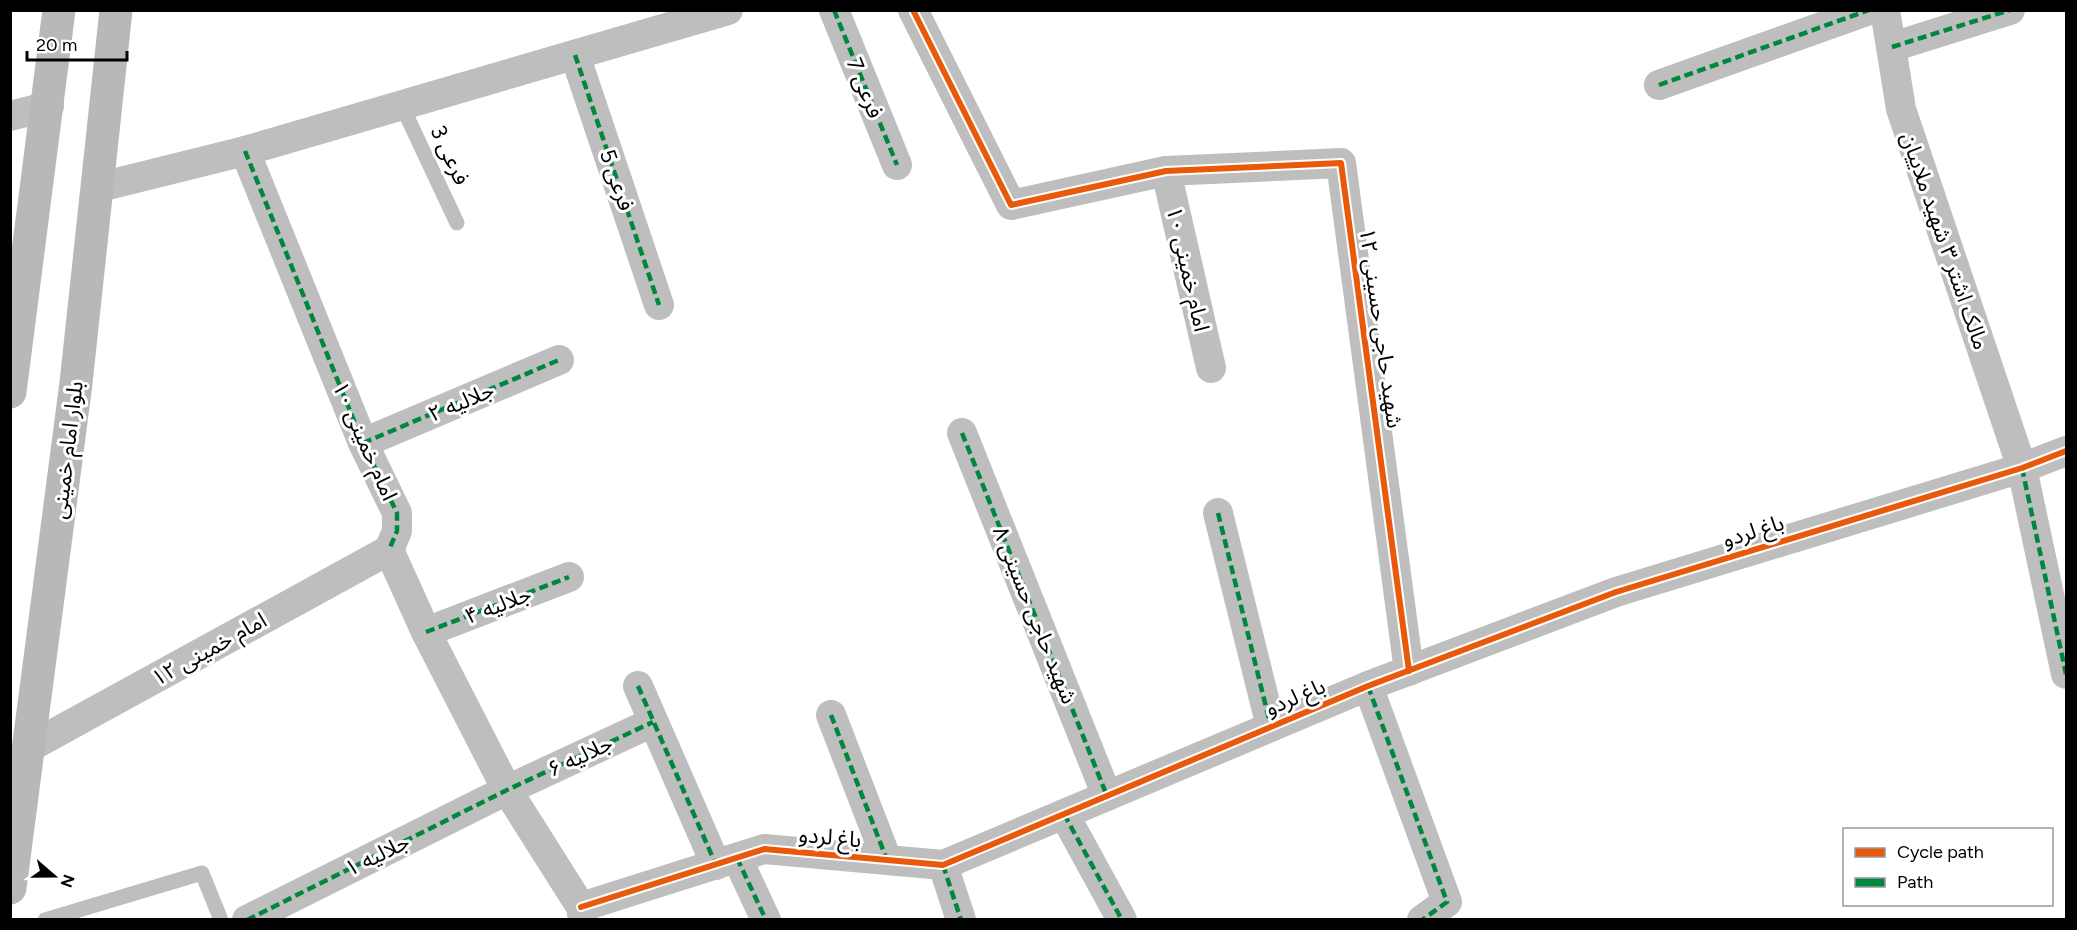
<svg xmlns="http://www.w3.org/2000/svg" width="2077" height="930" viewBox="0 0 2077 930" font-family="Figtree,'Noto Sans Arabic',sans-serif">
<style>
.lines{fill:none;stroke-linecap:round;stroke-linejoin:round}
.lane{stroke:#bebebe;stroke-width:15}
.street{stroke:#bebebe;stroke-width:30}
.secondary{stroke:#b8b8b8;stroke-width:33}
.quiet{stroke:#00873e;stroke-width:4.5;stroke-dasharray:9 4.5;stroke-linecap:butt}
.cycleway-casing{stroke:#fff;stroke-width:10}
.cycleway{stroke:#e8590c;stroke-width:6}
.labels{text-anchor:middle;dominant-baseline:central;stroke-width:6;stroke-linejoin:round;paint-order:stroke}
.street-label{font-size:22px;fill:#000;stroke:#fff}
</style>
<rect width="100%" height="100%" fill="#fff"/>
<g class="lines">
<g class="lane">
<path d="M402,106L457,223"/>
<path d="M45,920L202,873L221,920"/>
</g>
<g class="street">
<path d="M834,10L897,165"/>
<path d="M913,10L1011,205L1166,171L1341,163L1409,671"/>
<path d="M1885,10L1901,109L2022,468L2066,674"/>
<path d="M1892,47L2010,10"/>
<path d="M575,55L659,305"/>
<path d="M1659,85L1869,10"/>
<path d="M10,116L49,106"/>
<path d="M245,151L363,443L397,513V531L389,550"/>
<path d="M1166,171L1211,368"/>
<path d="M96,188L245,151L728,10"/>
<path d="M962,433L1107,796"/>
<path d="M363,443L559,360"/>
<path d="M1218,513L1271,727"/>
<path d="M389,550L426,632L507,790L581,907L583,920"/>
<path d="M426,632L569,577"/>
<path d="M638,686L716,865"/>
<path d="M1368,686L1447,902L1422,920"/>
<path d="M831,715L887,860"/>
<path d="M28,748L389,550"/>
<path d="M1064,814L1122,920"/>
<path d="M737,858L766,920"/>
<path d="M943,865L961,920"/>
<path d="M581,907L764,849L943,865L1368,686L1616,592L2022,468L2066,451"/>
<path d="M247,920L507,790L653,722"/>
</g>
<g class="secondary">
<path d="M10,392L59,10"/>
<path d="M10,888L76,383L116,10"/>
</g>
<g class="quiet">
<path d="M834,10L897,165"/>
<path d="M1892,47L2010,10"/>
<path d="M575,55L659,305"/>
<path d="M1659,85L1869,10"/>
<path d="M245,151L363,443L397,513V531L389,550"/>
<path d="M962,433L1107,796"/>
<path d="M363,443L559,360"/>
<path d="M2022,468L2066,674"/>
<path d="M1218,513L1271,727"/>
<path d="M426,632L569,577"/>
<path d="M638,686L716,865"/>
<path d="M1368,686L1447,902L1422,920"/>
<path d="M831,715L887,860"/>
<path d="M1064,814L1122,920"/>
<path d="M737,858L766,920"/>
<path d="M943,865L961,920"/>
<path d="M247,920L507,790L653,722"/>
</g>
<defs>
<g id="cycleway">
<path d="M913,10L1011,205L1166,171L1341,163L1409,671"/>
<path d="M581,907L764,849L943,865L1368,686L1616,592L2022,468L2066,451"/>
</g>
</defs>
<use href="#cycleway" class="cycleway-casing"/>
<use href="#cycleway" class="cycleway"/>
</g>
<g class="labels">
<g class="street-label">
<text transform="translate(865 88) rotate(68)">فرعی 7</text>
<text transform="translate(450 155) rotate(65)">فرعی 3</text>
<text transform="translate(617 180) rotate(71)">فرعی 5</text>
<text transform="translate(1945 241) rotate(71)">مالک اشتر ۳ شهید ملاییان</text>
<text transform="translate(1188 269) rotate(77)">امام خمینی ۱۰</text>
<text transform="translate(1381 328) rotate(82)">شهید حاجی حسینی ۱۲</text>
<text transform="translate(461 402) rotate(-23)">جلالیه ۲</text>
<text transform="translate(365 441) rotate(66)">امام خمینی ۱۰</text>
<text transform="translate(67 450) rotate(-83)">بلوار امام خمینی</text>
<text transform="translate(1753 531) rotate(-17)">باغ لردو</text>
<text transform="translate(498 605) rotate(-21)">جلالیه ۴</text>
<text transform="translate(1035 615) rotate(68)">شهید حاجی حسینی ۸</text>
<text transform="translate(209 649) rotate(-29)">امام خمینی ۱۲</text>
<text transform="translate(1295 697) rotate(-23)">باغ لردو</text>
<text transform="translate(580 756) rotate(-25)">جلالیه ۶</text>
<text transform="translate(830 837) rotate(5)">باغ لردو</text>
<text transform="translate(377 855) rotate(-26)">جلالیه ۱</text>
</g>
</g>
<rect width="2077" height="930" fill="none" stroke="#000000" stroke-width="24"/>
<rect x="1843" y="828" width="210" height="78" fill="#ffffff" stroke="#999999" stroke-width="1.5"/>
<rect x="1855" y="848" width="30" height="9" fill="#e8590c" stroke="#999999" stroke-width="1.5"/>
<text x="1897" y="858" font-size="18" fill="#000000">Cycle path</text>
<rect x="1855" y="878" width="30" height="9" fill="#00873e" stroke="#999999" stroke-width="1.5"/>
<text x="1897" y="888" font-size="18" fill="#000000">Path</text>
<g transform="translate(54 876) rotate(110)" stroke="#ffffff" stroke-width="4.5" paint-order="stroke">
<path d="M0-4.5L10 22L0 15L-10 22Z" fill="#000000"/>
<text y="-9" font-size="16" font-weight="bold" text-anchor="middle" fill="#000000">N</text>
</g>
<path d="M27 51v9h100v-9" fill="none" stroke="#000000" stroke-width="3"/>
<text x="36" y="51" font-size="18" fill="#000000" stroke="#ffffff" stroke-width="4.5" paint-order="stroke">20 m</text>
</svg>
